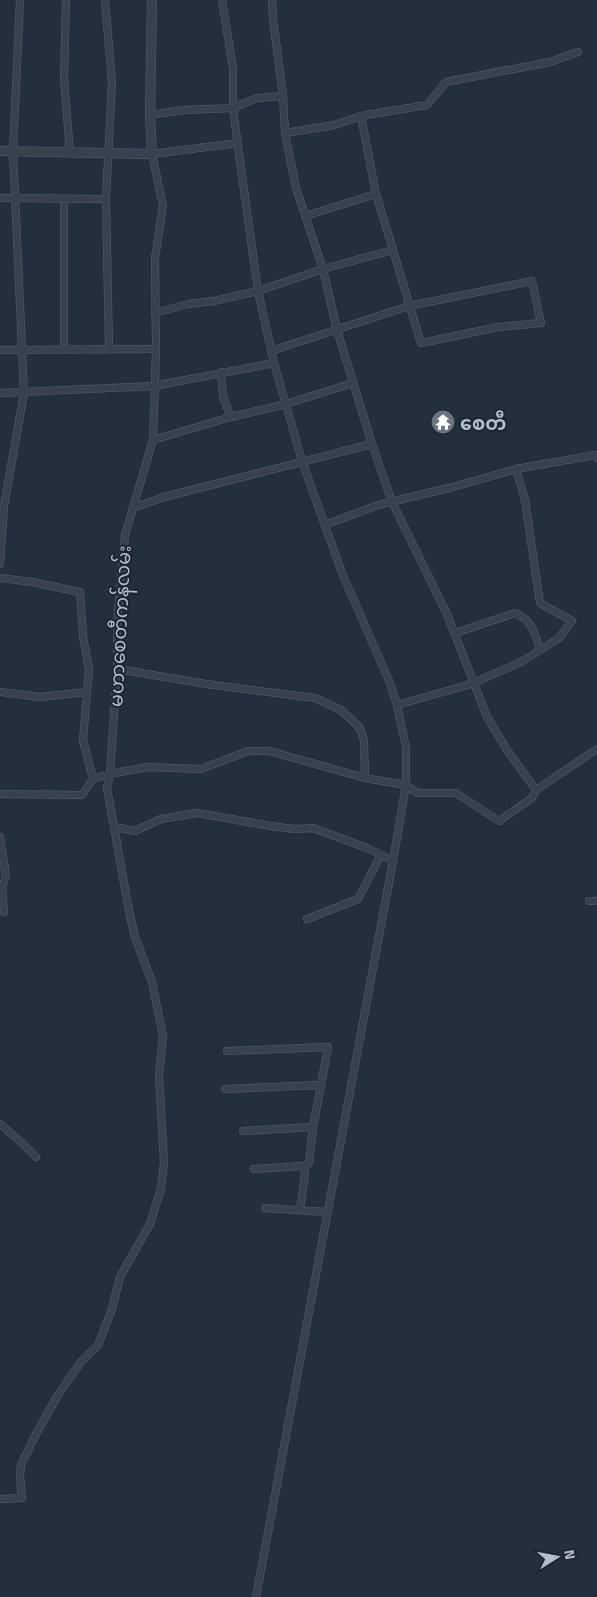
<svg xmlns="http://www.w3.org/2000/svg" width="597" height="1597" viewBox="0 0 597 1597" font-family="'Titillium Web','Noto Sans Myanmar',sans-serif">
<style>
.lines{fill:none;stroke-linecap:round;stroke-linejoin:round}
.minor-casing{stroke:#565f6c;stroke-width:8}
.tertiary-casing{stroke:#565f6c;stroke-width:10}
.minor{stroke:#38414e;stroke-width:7}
.tertiary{stroke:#38414e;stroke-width:9}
.labels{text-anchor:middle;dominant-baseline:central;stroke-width:4;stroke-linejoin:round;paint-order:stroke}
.poi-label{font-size:19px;font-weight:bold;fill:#b4bcc9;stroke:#1d2633;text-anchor:start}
.street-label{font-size:19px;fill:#b4bcc9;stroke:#1d2633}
</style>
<rect width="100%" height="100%" fill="#242f3e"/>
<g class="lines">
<defs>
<g id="minor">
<path d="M66,0L64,79L70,153"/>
<path d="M105,0L112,82L106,199L109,348"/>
<path d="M222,0L233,68V108L239,154L258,291L274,363L302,461L342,573L390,683L397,705L406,747V785L393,861L256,1597"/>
<path d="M272,0L273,19L283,96L285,133"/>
<path d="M150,115L184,110L233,108L257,98L283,96"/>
<path d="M0,198L106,199"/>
<path d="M305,216L376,194"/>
<path d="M155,313L188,304L214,301L258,291L323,269L393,250L376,194L361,116L427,105L446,82L550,62L578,52"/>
<path d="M64,349V199"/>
<path d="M0,350L156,349"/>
<path d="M271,351L409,306L532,281L541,323L498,327L421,343L393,250"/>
<path d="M221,372L223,397L231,417"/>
<path d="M0,393L154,386L274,363"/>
<path d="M153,440L231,417L286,404L353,383"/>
<path d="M372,444L392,502L447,614L487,717L507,750L536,790L597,749"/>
<path d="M133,508L164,497L372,444L337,330L323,269L296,188L285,133L334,125L361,116"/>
<path d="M325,525L378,505L453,487L516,469L595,455L597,458"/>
<path d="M0,564L4,506L24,393L13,151L20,0"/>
<path d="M0,578L32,582L80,592L83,636L89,669L83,740L93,779"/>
<path d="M455,633L515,613C532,620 535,633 540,650"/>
<path d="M117,669L206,684L315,698L341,710L360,728L364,741L365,778"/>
<path d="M0,692L40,697L87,692"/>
<path d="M397,705L471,684L523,661L559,638L572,621L540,603L525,500L516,469"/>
<path d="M0,794L82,795L93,779L110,774L117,669V622L125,535L153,440L156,349L155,258L163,206L152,154L238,143"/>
<path d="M114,827L135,831L161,819L197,813L277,827L296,829L313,828L367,848L393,861"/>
<path d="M0,837L6,876L2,887L4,912"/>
<path d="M589,901H597"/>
<path d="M307,919L358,899L381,855"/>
<path d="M227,1051L328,1047L321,1085"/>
<path d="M225,1089L321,1085L313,1127"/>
<path d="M0,1124L22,1143L36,1157"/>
<path d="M243,1131L313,1127L309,1163L303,1166"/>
<path d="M254,1169L303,1166L305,1174L300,1210"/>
<path d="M265,1208L327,1212"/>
<path d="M0,1499L22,1498L20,1475L21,1465L36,1434L58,1395L81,1362L98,1345L112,1309L120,1277L150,1224L161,1189L164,1163L159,1075L163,1036L152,982L135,937L129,911L107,788L110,774L147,767L201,769L248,751H269L365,778L406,785L417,793H456L499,821L532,798L536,790"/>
</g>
<path id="tertiary" d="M0,151L152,154L150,115L152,0"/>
</defs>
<use href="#minor" class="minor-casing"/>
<use href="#tertiary" class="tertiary-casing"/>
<use href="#minor" class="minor"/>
<use href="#tertiary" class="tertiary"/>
</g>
<defs>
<symbol id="temple-disc" viewBox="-11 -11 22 22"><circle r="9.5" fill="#6b7280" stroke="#1d2633"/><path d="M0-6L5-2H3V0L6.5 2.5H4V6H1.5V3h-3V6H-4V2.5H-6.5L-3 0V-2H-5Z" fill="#fff"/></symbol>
</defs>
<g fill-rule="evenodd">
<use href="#temple-disc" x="429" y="408" width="28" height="28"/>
</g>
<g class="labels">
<g class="poi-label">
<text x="460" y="422">စေတီ</text>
</g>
<g class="street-label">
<text transform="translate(119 626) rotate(-87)">မဟာစေတီကန်လမ်း</text>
</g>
</g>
<g transform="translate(557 1557) rotate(79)" stroke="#1d2633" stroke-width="4" paint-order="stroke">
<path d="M0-4L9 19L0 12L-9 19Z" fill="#b4bcc9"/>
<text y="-8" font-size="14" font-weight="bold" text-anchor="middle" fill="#b4bcc9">N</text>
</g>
</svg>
